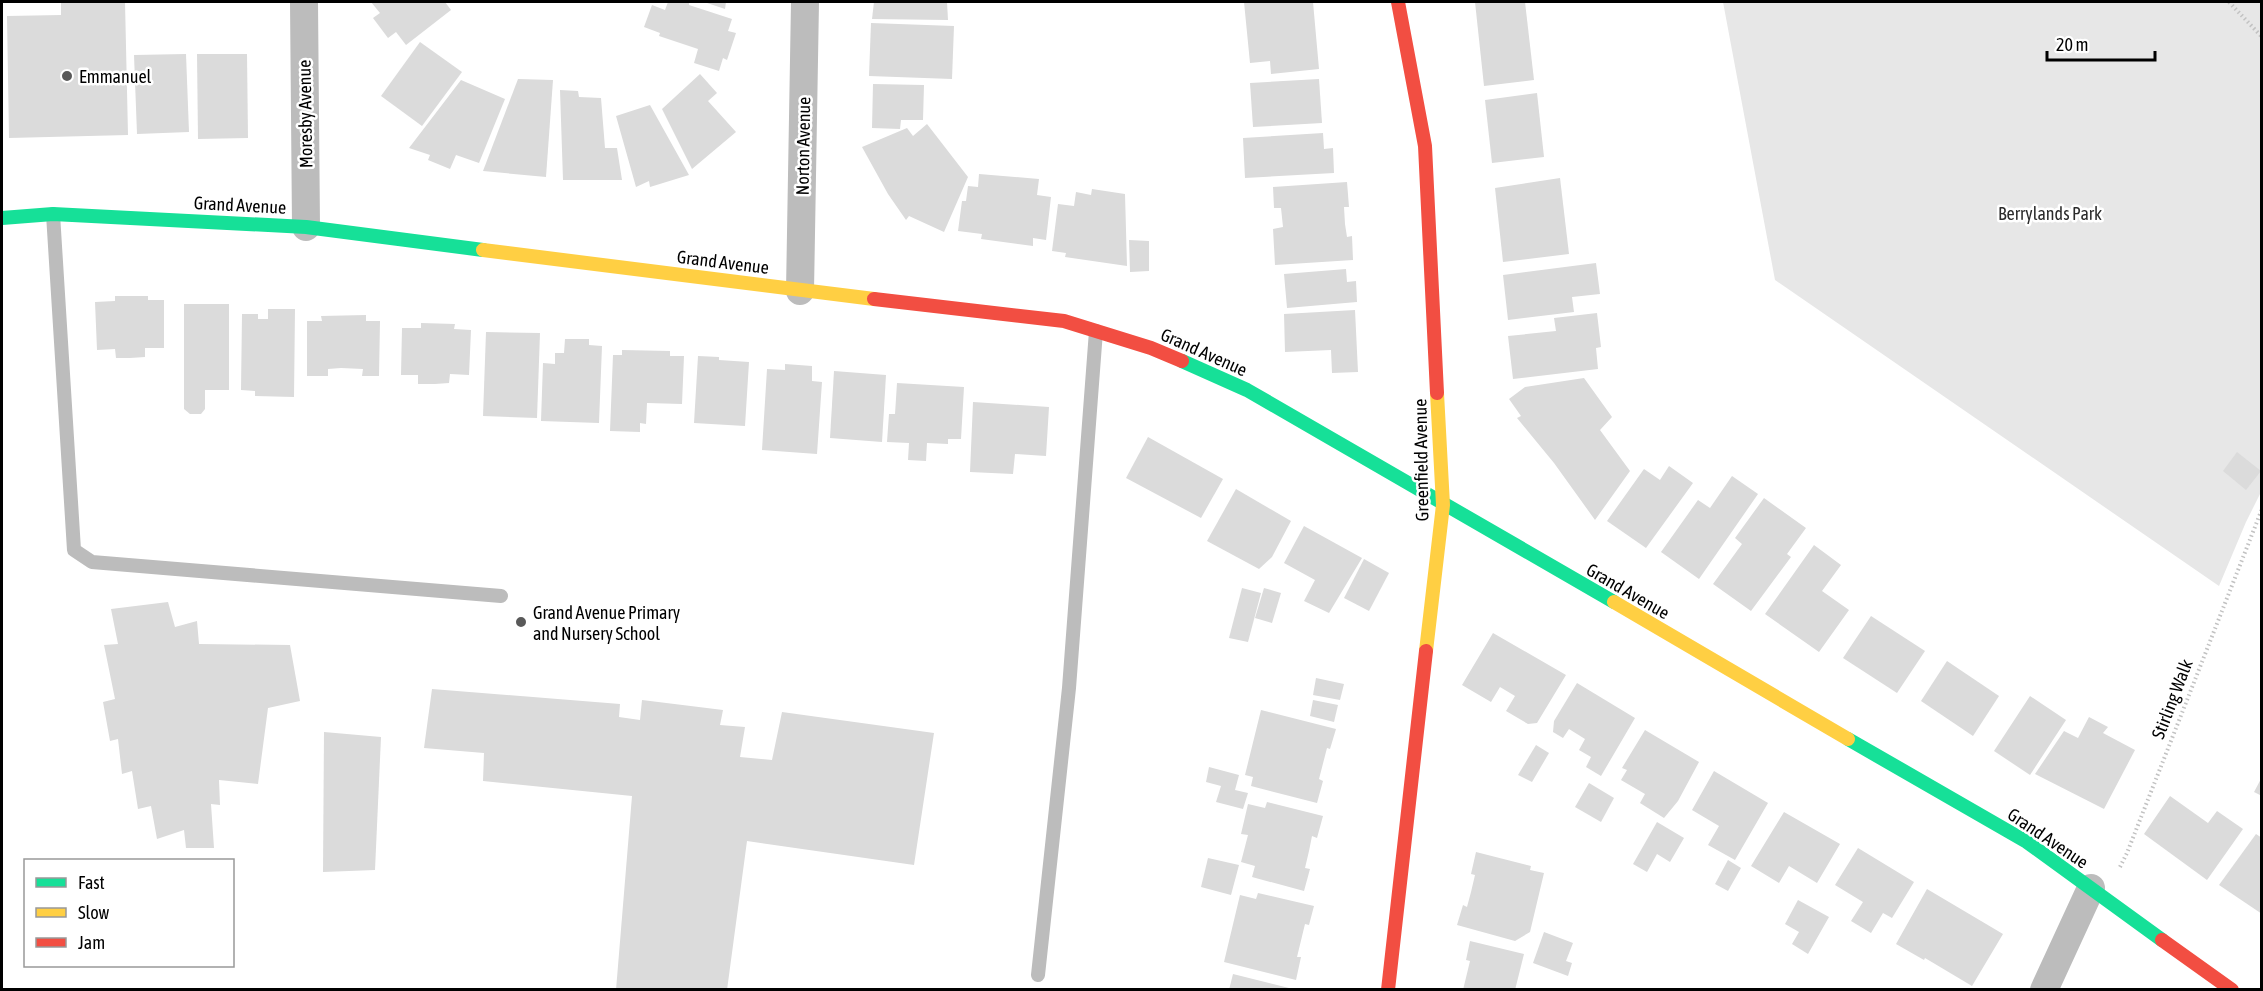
<svg xmlns="http://www.w3.org/2000/svg" width="2263" height="991" viewBox="0 0 2263 991" font-family="'Asap Condensed',sans-serif">
<style>
.green{fill:#e7e7e7}
.building{fill:#dbdbdb}
.lines{fill:none;stroke-linecap:round;stroke-linejoin:round}
.path{stroke:#c2c2c2;stroke-width:4;stroke-dasharray:1.5 3;stroke-linecap:butt}
.lane{stroke:#bcbcbc;stroke-width:14}
.street{stroke:#bcbcbc;stroke-width:28}
.fast{stroke:#16e098;stroke-width:14}
.slow{stroke:#ffcf43;stroke-width:14}
.jam{stroke:#f24e42;stroke-width:14}
.poi-dot{fill:#595959;stroke:#fff;stroke-width:2}
.labels{text-anchor:middle;dominant-baseline:central;stroke-width:5;stroke-linejoin:round;paint-order:stroke}
.poi-label{font-size:18px;fill:#000;stroke:#fff;text-anchor:start}
.street-label{font-size:18px;fill:#000;stroke:#fff}
.park-label{font-size:18px;fill:#2b2b2b;stroke:#fff}
</style>
<rect width="100%" height="100%" fill="#fff"/>
<path class="green" d="M1723,2H2261V492L2246,522L2219,586L1775,280Z"/>
<g class="building">
<path d="M61,2H125L128,135L9,138L7,16L61,15Z"/>
<path d="M371,2H445L451,10L406,45L396,32L388,38L373,18L380,13Z"/>
<path d="M668,2H689V5L732,19L728,31L736,33L727,60L723,58L719,71L694,63L698,49L659,36L660,33L644,27L652,5L665,10Z"/>
<path d="M704,2H726L725,9Z"/>
<path d="M874,2H947L948,20L872,19Z"/>
<path d="M1244,2H1313L1319,69L1271,74L1270,61L1250,63Z"/>
<path d="M1475,2H1525L1534,80L1484,86Z"/>
<path d="M871,23L954,26L952,79L869,76Z"/>
<path d="M420,42L462,72L422,126L381,96Z"/>
<path d="M186,54L189,132L137,134L134,55Z"/>
<path d="M197,54H247L248,138L198,139Z"/>
<path d="M700,74L717,93L708,101L736,132L692,169L662,109Z"/>
<path d="M518,79L553,80L546,177L483,171Z"/>
<path d="M1319,79L1322,123L1253,127L1250,83Z"/>
<path d="M461,80L505,99L479,163L456,155L450,169L428,160L430,155L409,148Z"/>
<path d="M873,84L924,85L923,120H901L900,129L872,128Z"/>
<path d="M560,90L578,91L579,97L601,98L605,148H617L622,180H563Z"/>
<path d="M1537,93L1544,157L1492,163L1485,100Z"/>
<path d="M650,105L689,175L650,187L649,181L636,187L616,116Z"/>
<path d="M927,124L968,177L944,232L909,216L906,220L888,194L862,147L907,128L913,136Z"/>
<path d="M1323,133L1324,149L1333,148L1334,173L1245,178L1243,138Z"/>
<path d="M979,174L1039,179L1037,195L1051,197L1046,240L1033,238V246L981,239L982,234L958,231L962,201H966L968,186L978,187Z"/>
<path d="M1560,178L1569,254L1503,262L1495,188Z"/>
<path d="M1347,182L1349,207H1344L1345,224L1347,237L1352,236L1353,260L1275,265L1273,229L1283,227L1281,208H1274L1273,187Z"/>
<path d="M1092,189L1125,194L1127,266L1065,257L1066,253L1052,251L1058,204L1074,206L1076,192L1091,195Z"/>
<path d="M1129,240L1149,241V271L1130,272Z"/>
<path d="M1596,263L1600,294L1572,297L1574,312L1508,320L1503,275Z"/>
<path d="M1346,269L1347,282L1356,281L1357,302L1287,308L1284,274Z"/>
<path d="M115,296H148V300H164V348H145V357L130,358H116L115,349L97,350L95,302L115,301Z"/>
<path d="M184,304H229V390H205V409L201,414H190L184,409Z"/>
<path d="M268,309H295L294,397L255,396V391L241,390L242,314H258V319H268Z"/>
<path d="M1355,310L1358,372L1332,373L1331,350L1285,352L1284,314Z"/>
<path d="M1597,313L1601,347L1596,348L1598,369L1513,379L1508,336L1556,331L1554,318Z"/>
<path d="M366,315V321H380L379,376H362L363,369L341,368L328,369V376H307V321H322L321,316Z"/>
<path d="M421,323L455,324L454,329L471,330L469,375L450,374L449,383L435,384H418V375H401L402,328H421Z"/>
<path d="M486,332L540,333L537,418L483,416Z"/>
<path d="M565,339H589V345L602,346L599,423L541,421L543,363L555,364V353H564Z"/>
<path d="M622,350L670,351V356H684L682,404L647,403L646,424L640,423V432L610,431L613,355H622Z"/>
<path d="M698,356L719,357V360L749,362L745,426L694,423Z"/>
<path d="M785,364L812,366V381L822,382L817,454L762,450L767,369L785,370Z"/>
<path d="M834,371L886,375L882,442L830,438Z"/>
<path d="M1584,378L1612,417L1600,430L1630,471L1595,520L1554,463L1517,418L1521,416L1509,399L1525,387Z"/>
<path d="M897,383L964,387L961,439H948V444L927,443L926,461L908,460L909,443L887,442L889,414H895Z"/>
<path d="M973,402L1049,407L1046,456L1015,454L1013,474L970,472Z"/>
<path d="M1148,437L1223,479L1201,518L1126,478Z"/>
<path d="M2237,452L2261,471L2246,490L2223,471Z"/>
<path d="M1669,466L1693,483L1646,548L1607,521L1644,469L1660,480Z"/>
<path d="M1732,476L1758,494L1699,579L1661,552L1698,500L1710,508Z"/>
<path d="M1236,489L1291,521L1272,557L1259,569L1207,541Z"/>
<path d="M1764,498L1806,528L1787,554L1791,557L1751,611L1713,584L1742,544L1735,538Z"/>
<path d="M1304,526L1362,558L1329,613L1304,601L1315,580L1284,563Z"/>
<path d="M1814,545L1841,565L1822,591L1849,610L1819,652L1765,614Z"/>
<path d="M1364,559L1389,573L1369,611L1344,598Z"/>
<path d="M1242,588L1261,593L1248,642L1229,638Z"/>
<path d="M1264,588L1281,593L1272,623L1255,618Z"/>
<path d="M168,602L175,627L197,621L199,644L290,645L300,701L268,708L258,784L219,780L220,805L211,804L214,848H186L184,830L157,839L151,806L138,809L132,771L122,774L118,739L110,741L103,702L115,699L104,645L118,644L111,609Z"/>
<path d="M1871,616L1925,651L1897,693L1843,658Z"/>
<path d="M1493,633L1566,675L1537,723L1528,724L1506,711L1515,696L1500,687L1491,702L1462,685Z"/>
<path d="M1947,661L1999,696L1973,736L1921,701Z"/>
<path d="M1316,678L1344,684L1340,700L1313,695Z"/>
<path d="M1577,683L1635,718L1601,776L1586,767L1591,757L1579,750L1585,739L1569,729L1563,738L1553,732L1554,721Z"/>
<path d="M432,689L620,704L619,717L640,720L642,700L723,710L720,725L745,727L740,757L772,760L782,712L934,733L914,865L747,841L727,990H616L632,796L483,781L484,753L424,748Z"/>
<path d="M2030,696L2066,720L2030,775L1994,751Z"/>
<path d="M1313,700L1338,705L1334,722L1310,716Z"/>
<path d="M1261,710L1336,729L1330,749L1327,748L1319,779L1323,781L1317,803L1251,786L1253,777L1245,775Z"/>
<path d="M2089,717L2108,727L2103,733L2135,750L2104,809L2035,774L2064,731L2078,738Z"/>
<path d="M1645,730L1699,762L1678,801L1664,818L1640,803L1645,794L1621,780L1627,770L1622,768Z"/>
<path d="M324,732L381,737L375,870L323,872Z"/>
<path d="M1536,745L1549,753L1532,782L1518,775Z"/>
<path d="M1209,767L1239,775L1235,790L1248,793L1243,809L1216,802L1221,786L1206,782Z"/>
<path d="M1714,771L1768,803L1735,860L1708,845L1719,826L1692,810Z"/>
<path d="M2262,777V796L2254,792Z"/>
<path d="M1589,783L1614,798L1601,822L1575,807Z"/>
<path d="M2170,796L2208,823L2217,811L2243,829L2207,880L2144,834Z"/>
<path d="M1267,802L1323,816L1317,838L1312,836L1309,851L1305,868L1310,869L1304,891L1252,877L1255,866L1241,862L1248,835L1241,834L1248,804L1265,808Z"/>
<path d="M1784,812L1840,844L1817,883L1789,866L1779,883L1751,866Z"/>
<path d="M1657,822L1684,838L1670,862L1657,854L1647,872L1633,864Z"/>
<path d="M2256,834L2262,838V914L2219,885Z"/>
<path d="M1858,848L1914,882L1892,918L1883,913L1871,933L1851,921L1863,902L1835,885Z"/>
<path d="M1476,852L1531,866L1530,870L1544,873L1530,932L1515,941L1457,925L1463,905L1467,907L1471,892L1475,875L1471,874Z"/>
<path d="M1208,858L1239,865L1231,895L1201,887Z"/>
<path d="M1728,860L1741,868L1728,891L1715,884Z"/>
<path d="M1927,889L2003,934L1972,986L1925,958L1924,960L1896,944Z"/>
<path d="M1258,893L1314,906L1309,925L1305,924L1297,957H1301L1296,980L1224,962L1240,895L1256,899Z"/>
<path d="M1798,900L1829,917L1808,954L1792,944L1799,932L1785,924Z"/>
<path d="M1544,932L1573,943L1566,961L1572,963L1568,976L1533,963Z"/>
<path d="M1470,941L1524,954L1515,990H1463L1470,961L1466,960Z"/>
<path d="M1233,974L1293,989V990H1229Z"/>
</g>
<g class="lines">
<g class="path">
<path d="M2229,2L2262,37"/>
<path d="M2120,867L2127,853L2262,509"/>
</g>
<g class="lane">
<path d="M53,214L74,550L92,562L501,596"/>
<path d="M1038,975L1069,688L1096,331"/>
</g>
<g class="street">
<path d="M304,2L306,227"/>
<path d="M800,291L805,2"/>
<path d="M2044,990L2091,888"/>
</g>
<g class="fast">
<path d="M2,218L53,214L306,227L483,250"/>
<path d="M1182,361L1247,390L1614,602"/>
<path d="M1848,739L2027,842L2162,940"/>
</g>
<g class="slow">
<path d="M483,250L874,299"/>
<path d="M1614,602L1848,739"/>
<path d="M1426,651L1443,505L1437,393"/>
</g>
<g class="jam">
<path d="M1398,2L1425,146L1437,393"/>
<path d="M874,299L1064,321L1151,348L1182,361"/>
<path d="M2162,940L2232,990"/>
<path d="M1388,990L1426,651"/>
</g>
</g>
<g class="poi-dot">
<circle cx="67" cy="76" r="6"/>
<circle cx="521" cy="622" r="6"/>
</g>
<g class="labels">
<g class="poi-label">
<text x="79" y="76">Emmanuel</text>
<text x="533" y="612">Grand Avenue Primary<tspan x="533" dy="21">and Nursery School</tspan></text>
</g>
<g class="street-label">
<text transform="translate(305 114) rotate(-91)">Moresby Avenue</text>
<text transform="translate(803 146) rotate(-89)">Norton Avenue</text>
<text transform="translate(240 205) rotate(3)">Grand Avenue</text>
<text transform="translate(723 262) rotate(7)">Grand Avenue</text>
<text transform="translate(1204 352) rotate(24)">Grand Avenue</text>
<text transform="translate(1421 460) rotate(-91)">Greenfield Avenue</text>
<text transform="translate(1628 591) rotate(30)">Grand Avenue</text>
<text transform="translate(2172 699) rotate(-69)">Stirling Walk</text>
<text transform="translate(2048 838) rotate(34)">Grand Avenue</text>
</g>
<g class="park-label">
<text x="2050" y="213">Berrylands Park</text>
</g>
</g>
<rect width="2263" height="991" fill="none" stroke="#000000" stroke-width="6"/>
<rect x="24" y="859" width="210" height="108" fill="#ffffff" stroke="#999999" stroke-width="1.5"/>
<rect x="36" y="878" width="30" height="9" fill="#16e098" stroke="#999999" stroke-width="1.5"/>
<text x="78" y="889" font-size="18" fill="#000000">Fast</text>
<rect x="36" y="908" width="30" height="9" fill="#ffcf43" stroke="#999999" stroke-width="1.5"/>
<text x="78" y="919" font-size="18" fill="#000000">Slow</text>
<rect x="36" y="938" width="30" height="9" fill="#f24e42" stroke="#999999" stroke-width="1.5"/>
<text x="78" y="949" font-size="18" fill="#000000">Jam</text>
<path d="M2047 51v9h108v-9" fill="none" stroke="#000000" stroke-width="3"/>
<text x="2056" y="51" font-size="18" fill="#000000" stroke="#ffffff" stroke-width="4.5" paint-order="stroke">20 m</text>
</svg>
